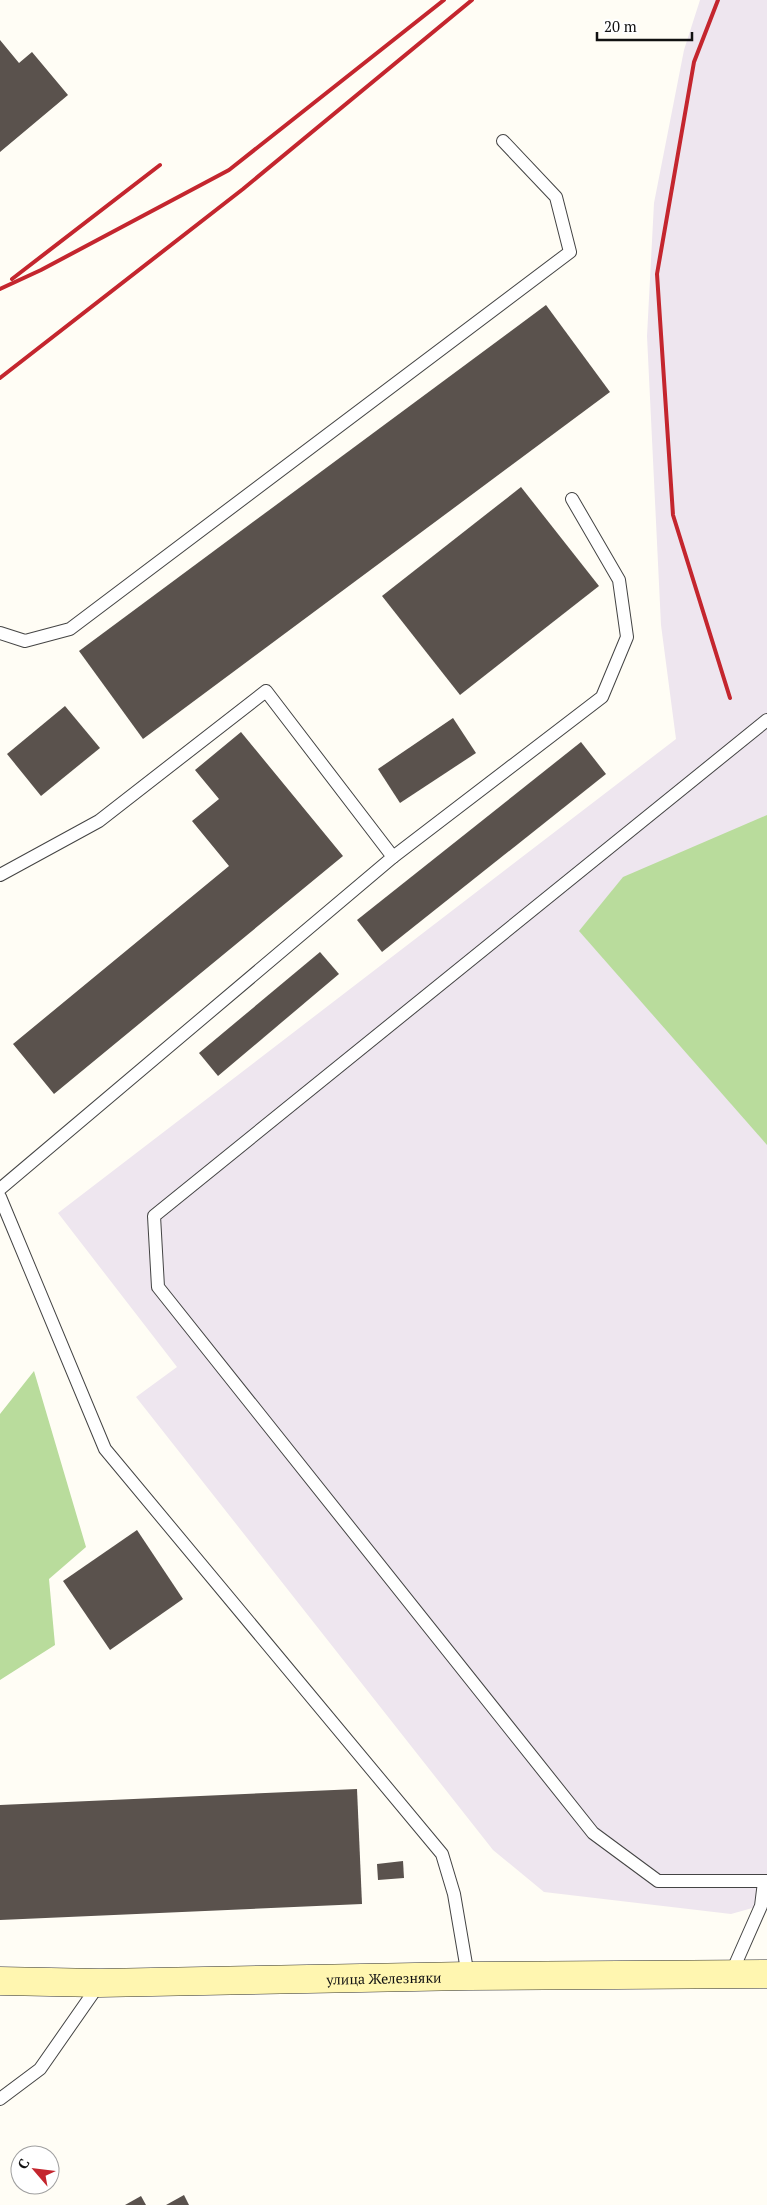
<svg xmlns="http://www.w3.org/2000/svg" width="767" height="2205" viewBox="0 0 767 2205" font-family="'PT Serif',serif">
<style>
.industrial{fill:#eee6ef}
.forest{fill:#b9dc9c}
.building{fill:#5a524d}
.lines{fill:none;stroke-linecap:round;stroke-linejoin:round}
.lane-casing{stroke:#444;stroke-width:14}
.secondary-casing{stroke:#333;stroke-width:29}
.lane{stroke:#fff;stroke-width:12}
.secondary{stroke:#fff6b0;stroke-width:28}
.rail{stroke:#c4262e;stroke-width:4}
.labels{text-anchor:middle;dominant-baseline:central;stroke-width:5;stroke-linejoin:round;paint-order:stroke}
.street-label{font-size:14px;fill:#111;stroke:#fff}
</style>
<rect width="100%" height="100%" fill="#fffdf5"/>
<path class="industrial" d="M700,0H767V1904L731,1914L544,1892L493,1850L136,1397L177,1367L58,1213L676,739L661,625L647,336L654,203L684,50Z"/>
<g class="forest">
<path d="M767,815V1145L579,931L623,877Z"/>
<path d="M34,1371L86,1547L49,1579L55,1645L0,1680V1414Z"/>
</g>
<g class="building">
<path d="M0,40L19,63L32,52L68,95L0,152Z"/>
<path d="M546,305L610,392L143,739L79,651Z"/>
<path d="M521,487L599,586L460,695L382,596Z"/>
<path d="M65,706L100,748L41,796L7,754Z"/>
<path d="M453,718L476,753L400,803L378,769Z"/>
<path d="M241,732L343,856L54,1094L13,1044L229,866L192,821L219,799L195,770Z"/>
<path d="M581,742L606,774L382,952L357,920Z"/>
<path d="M320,952L339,974L218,1076L199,1053Z"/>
<path d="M137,1530L183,1599L110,1650L63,1581Z"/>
<path d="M357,1789L362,1904L0,1920V1805Z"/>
<path d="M403,1861L404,1878L378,1880L377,1864Z"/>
<path d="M184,2195L189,2205H166Z"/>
<path d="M141,2196L146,2205H125Z"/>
</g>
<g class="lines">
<defs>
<g id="lane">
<path d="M0,633L25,641L70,629L570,252L556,197L503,141"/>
<path d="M767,720L154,1216L158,1287L593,1833L658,1881H767"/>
<path d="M393,857L602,697L627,637L619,580L572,499"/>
<path d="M0,875L99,821L266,691L393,857L0,1189"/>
<path d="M0,1197L105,1449L442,1854L454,1894L468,1976"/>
<path d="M731,1974L761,1906L764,1882"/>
<path d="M0,2099L40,2069L100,1983"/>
</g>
<g id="secondary">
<path id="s1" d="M0,1981L100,1983L468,1976L767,1974"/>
</g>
</defs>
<use href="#lane" class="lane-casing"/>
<use href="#secondary" class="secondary-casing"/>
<use href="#lane" class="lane"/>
<use href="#secondary" class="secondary"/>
<g class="rail">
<path d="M718,0L694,62L657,274L673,515L730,698"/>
<path d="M12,279L160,165"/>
<path d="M0,289L41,270L229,170L444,0"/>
<path d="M0,378L243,189L472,0"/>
</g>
</g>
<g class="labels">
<g class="street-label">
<text stroke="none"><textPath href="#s1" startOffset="384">улица Железняки</textPath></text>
</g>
</g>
<g transform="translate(35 2170) rotate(298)"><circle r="24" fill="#ffffff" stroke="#a0a0a0"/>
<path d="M0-4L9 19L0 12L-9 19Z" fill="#c4262e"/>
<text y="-8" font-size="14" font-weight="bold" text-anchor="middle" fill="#111111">С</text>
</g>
<path d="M597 32v8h95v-8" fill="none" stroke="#111111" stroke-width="2.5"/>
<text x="604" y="32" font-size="15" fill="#111111" stroke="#ffffff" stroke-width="4" paint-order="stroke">20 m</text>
</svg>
